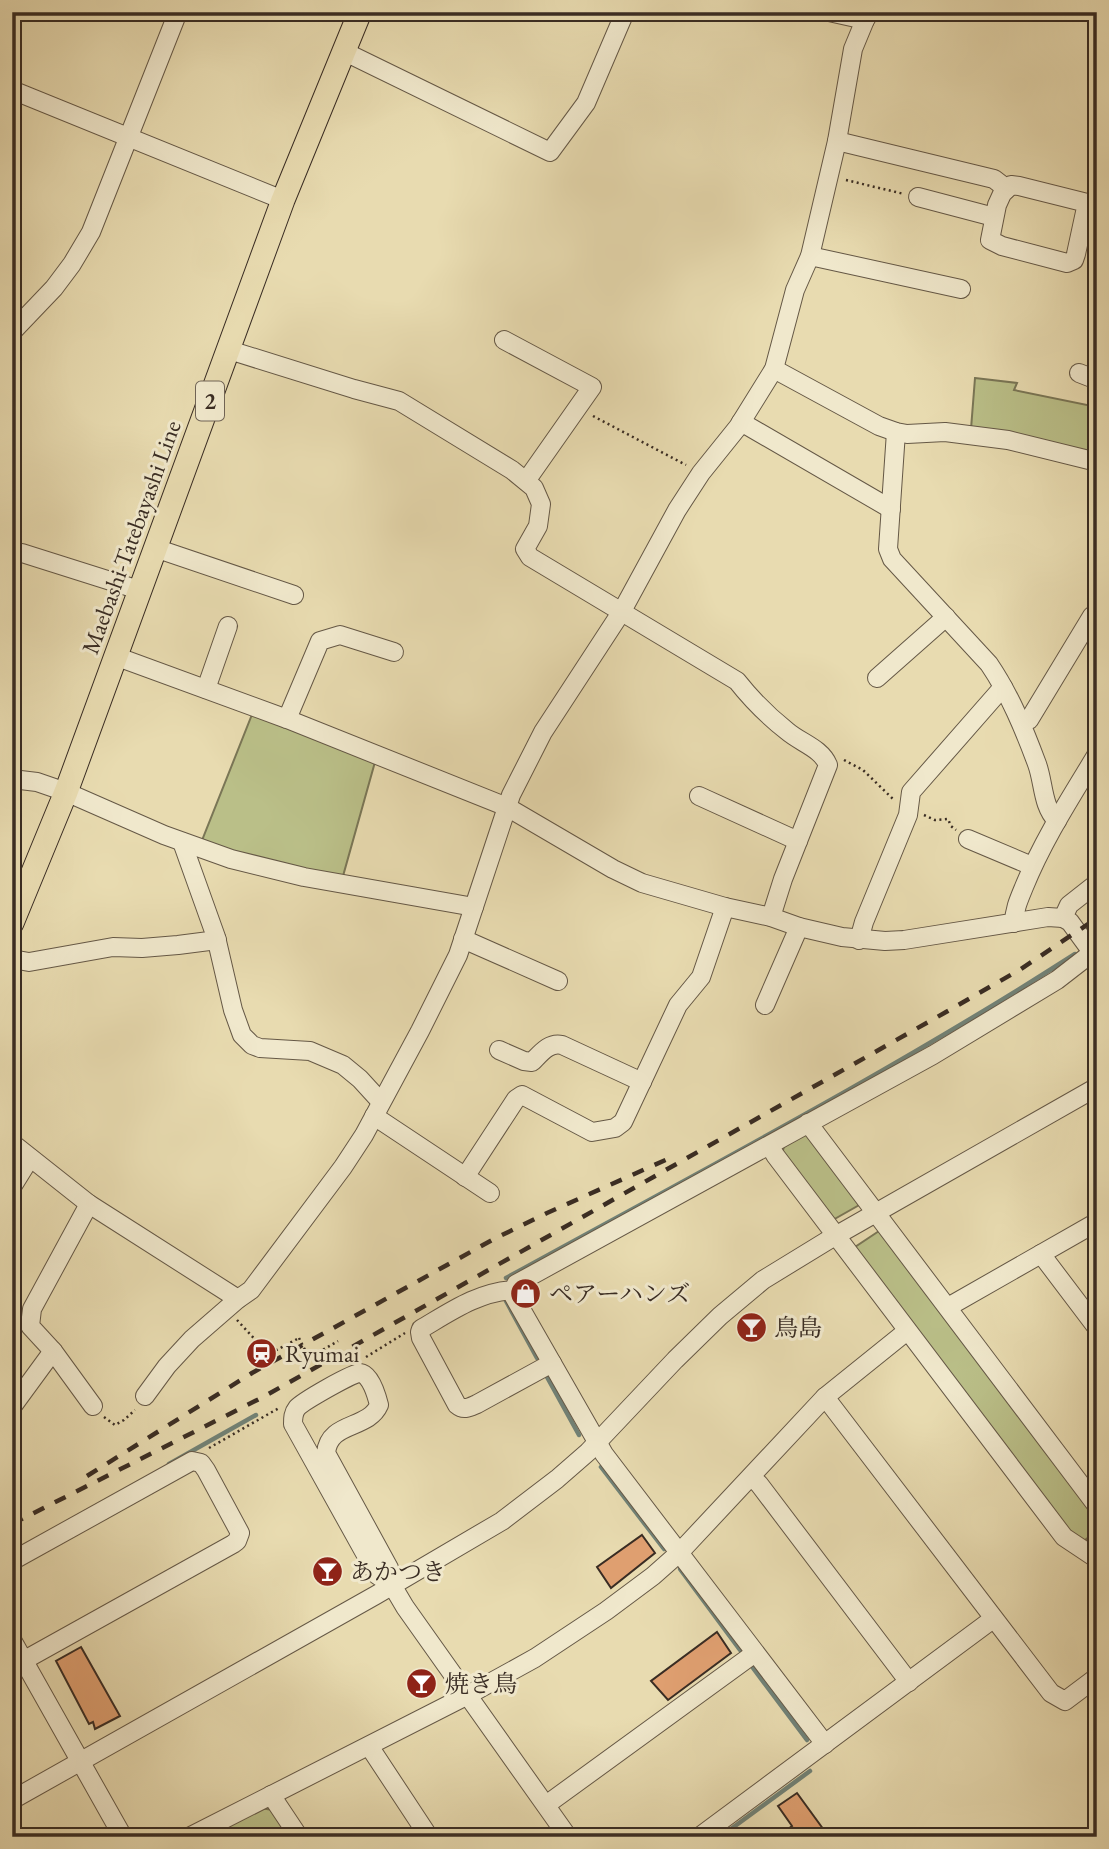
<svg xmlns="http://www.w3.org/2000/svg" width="1109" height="1849" viewBox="0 0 1109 1849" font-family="'EB Garamond','Noto Serif JP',serif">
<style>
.green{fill:#babf88;stroke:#7a7656;stroke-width:2}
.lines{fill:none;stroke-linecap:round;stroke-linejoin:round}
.stream{stroke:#718277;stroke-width:4.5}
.building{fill:#df9f70;stroke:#392c23;stroke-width:2}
.minor-casing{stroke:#655846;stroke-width:20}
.major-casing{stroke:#392c23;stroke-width:25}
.path{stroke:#392c23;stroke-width:2.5;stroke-dasharray:2 3.5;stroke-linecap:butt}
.minor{stroke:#f0e8cc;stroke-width:18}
.major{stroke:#e8dbb0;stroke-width:23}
.rail{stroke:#392c23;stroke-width:4.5;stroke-dasharray:12 12;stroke-linecap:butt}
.path-bridge{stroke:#392c23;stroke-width:2.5;stroke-dasharray:2 3.5;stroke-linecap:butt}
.labels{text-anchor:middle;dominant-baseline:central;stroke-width:6;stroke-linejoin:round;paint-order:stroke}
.shield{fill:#f0e8cc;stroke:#706456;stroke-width:2}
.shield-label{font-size:23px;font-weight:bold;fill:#392c23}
.street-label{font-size:24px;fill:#392c23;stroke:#f0e8cc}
.poi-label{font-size:24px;fill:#392c23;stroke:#f0e8cc;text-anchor:start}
</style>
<rect width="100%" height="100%" fill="#e8dbb0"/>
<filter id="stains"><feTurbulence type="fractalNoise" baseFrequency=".00286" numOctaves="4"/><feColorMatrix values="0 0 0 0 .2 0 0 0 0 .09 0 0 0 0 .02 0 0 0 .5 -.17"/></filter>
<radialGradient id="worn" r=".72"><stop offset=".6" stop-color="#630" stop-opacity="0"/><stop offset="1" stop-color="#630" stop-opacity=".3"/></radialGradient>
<g class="green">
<path d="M975,378L1017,383L1014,390L1097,407V457L971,429Z"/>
<path d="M253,712L375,762L343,876L244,859L201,843Z"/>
<path d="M803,1135H807L861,1204L831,1221L782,1153L784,1147Z"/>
<path d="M882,1229L1095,1510L1097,1530L1084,1541L1069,1533L852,1249Z"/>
<path d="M260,1808L273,1810L291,1837H203Z"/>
</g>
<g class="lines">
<g class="stream">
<path d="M506,1278C697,1173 891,1072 1075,954"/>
<path d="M506,1301L537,1358"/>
<path d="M547,1377L579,1435"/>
<path d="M169,1464L256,1415"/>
<path d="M601,1467L664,1549"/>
<path d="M680,1569L740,1650"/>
<path d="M753,1668L807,1740"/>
<path d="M720,1837L810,1771"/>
</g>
</g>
<g class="building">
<path d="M266,1344L271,1355L256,1363L250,1352Z"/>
<path d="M642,1535L655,1553L611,1588L597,1567Z"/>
<path d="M717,1632L731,1653L668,1700L651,1681Z"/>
<path d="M81,1647L120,1716L95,1729L93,1722L89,1724L56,1661Z"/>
<path d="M797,1793L829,1837H778L792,1826L778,1806Z"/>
</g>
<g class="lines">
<defs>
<g id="minor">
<path d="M829,12L865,20"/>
<path d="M343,51L550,152L586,103L625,12"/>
<path d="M12,90L283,200"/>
<path d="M837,141L994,179L1007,189"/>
<path d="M918,197L994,217"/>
<path d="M1087,203L1076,254L1074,260L1067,263L1002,246L990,240L997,205L1002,194L1011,185L1019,186L1087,203L1097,206"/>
<path d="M810,256L961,289"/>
<path d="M12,332L54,288L72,264L91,232L178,12"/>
<path d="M504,340L592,387L526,481"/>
<path d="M229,350L354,389L399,401L512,470L534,488L541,504L538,526L525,549L530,557L737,681C752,700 768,716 787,731C801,743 821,748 828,765L783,879L771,917"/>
<path d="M774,369L879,426L896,432L907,434L945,432L1008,440L1097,462"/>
<path d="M1079,373L1097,380"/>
<path d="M741,422L891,509"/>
<path d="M896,432L888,549L892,559L989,664C1010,695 1024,729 1037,764C1044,783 1042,806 1057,821"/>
<path d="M155,548L294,595"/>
<path d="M22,553L139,590"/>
<path d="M115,656L287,719L507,807L613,869L642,883L725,907L771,917L799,927L842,937L885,941L904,940L1048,917L1063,918L1070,922L1097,959"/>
<path d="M877,678L946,617"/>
<path d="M206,689L228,626"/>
<path d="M287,719L320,641L340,635L394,652"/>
<path d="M1021,722L1029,720L1092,616L1097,612"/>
<path d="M12,779L37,782L66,792L164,835L231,859L304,877L474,907"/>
<path d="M699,796L798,841"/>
<path d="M968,839L1032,866"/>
<path d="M182,842L216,937L233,1010L242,1035L252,1045L260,1048L310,1051L343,1065L360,1079L381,1102"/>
<path d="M1063,918L1069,905L1097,883"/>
<path d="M1014,923C1014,910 1019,899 1024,887C1043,840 1071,797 1097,754"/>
<path d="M463,939L558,981"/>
<path d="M859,940L864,922L908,815L911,792L1003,687"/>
<path d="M12,959L29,962L113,947L142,948L178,945L217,940"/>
<path d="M765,1005L799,927"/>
<path d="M499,1050L524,1061L532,1062C541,1053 549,1042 562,1045L642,1082"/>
<path d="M374,1116L490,1193"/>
<path d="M808,1123L1097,1506"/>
<path d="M12,1143L89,1204L238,1299"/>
<path d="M770,1146L775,1155L1064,1537L1097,1559"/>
<path d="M465,1177L516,1099L522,1095L592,1132L615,1128L623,1122L678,1005L701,977L725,907"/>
<path d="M12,1187L30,1158"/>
<path d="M89,1204L32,1309L30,1326L53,1351L93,1406"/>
<path d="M1041,1254L1097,1328"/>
<path d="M513,1290V1295L604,1454L825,1744"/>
<path d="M948,1307L1097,1222"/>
<path d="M552,1363L477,1404C470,1407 464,1411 457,1405L421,1338L420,1332L421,1329C450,1312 478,1292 513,1290L516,1284L933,1055L1057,980L1097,949"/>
<path d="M145,1396L167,1366L192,1339L238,1299L251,1290L343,1167L364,1135L420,1031L458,955L511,795L543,732L622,611L677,510L701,473L738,427L774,369L795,290L810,256L837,141L853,49L865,20L870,12"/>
<path d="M825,1397L1051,1693L1065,1701L1097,1677"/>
<path d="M12,1407L53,1351"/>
<path d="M751,1477L759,1484L909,1682"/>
<path d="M12,1561L192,1461L201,1463L206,1470L240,1533L237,1541L233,1544L12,1667"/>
<path d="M392,1585L377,1575L293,1424C293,1418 293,1413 297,1408C302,1402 352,1373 360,1373C371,1374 377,1397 379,1405C368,1430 329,1421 326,1453L389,1568L392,1585L405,1607L568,1837"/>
<path d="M12,1640L123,1837"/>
<path d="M369,1746L429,1837"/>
<path d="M271,1795L299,1837"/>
<path d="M12,1800L376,1595L502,1521L557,1479L588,1452L675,1360L720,1316L763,1280L830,1239L1097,1087"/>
<path d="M546,1805L755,1653"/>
<path d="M189,1837L468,1695L535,1658L606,1611L653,1576L679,1553L825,1397L907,1331"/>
<path d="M699,1837L993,1619"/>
</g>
<g id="major">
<path d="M12,923L66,792L283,200L360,12"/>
<path d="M1095,1837L1097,1835"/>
</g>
</defs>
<use href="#minor" class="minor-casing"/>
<use href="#major" class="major-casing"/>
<g class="path">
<path d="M846,180L904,194"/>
<path d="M593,416L686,465"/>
<path d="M844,760L863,770L893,799"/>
<path d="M924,815L935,820L948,819L951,826L956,830"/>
<path d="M237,1320L261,1346"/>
<path d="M271,1353L299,1338"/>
<path d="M366,1357L405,1333"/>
<path d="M309,1358L338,1341"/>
<path d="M104,1417L115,1425L124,1420L135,1410"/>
<path d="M209,1448L279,1408"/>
</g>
<use href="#minor" class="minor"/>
<use href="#major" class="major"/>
<g class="rail">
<path d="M87,1476L252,1373L494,1239L547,1213L670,1158"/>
<path d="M12,1524L265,1396L946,1012L1021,969L1097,918"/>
</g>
<path class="path-bridge" d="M299,1338L309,1358"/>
</g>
<defs>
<symbol id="shop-disc" viewBox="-11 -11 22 22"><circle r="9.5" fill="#8f2418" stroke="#f0e8cc"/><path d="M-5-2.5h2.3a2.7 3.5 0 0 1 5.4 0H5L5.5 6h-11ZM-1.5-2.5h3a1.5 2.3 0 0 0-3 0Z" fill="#fff"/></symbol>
<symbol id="bar-disc" viewBox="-11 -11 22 22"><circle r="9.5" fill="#8f2418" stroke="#f0e8cc"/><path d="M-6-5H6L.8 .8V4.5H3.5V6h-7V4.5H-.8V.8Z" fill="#fff"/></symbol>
<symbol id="station-disc" viewBox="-11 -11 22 22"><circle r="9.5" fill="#8f2418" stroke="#f0e8cc"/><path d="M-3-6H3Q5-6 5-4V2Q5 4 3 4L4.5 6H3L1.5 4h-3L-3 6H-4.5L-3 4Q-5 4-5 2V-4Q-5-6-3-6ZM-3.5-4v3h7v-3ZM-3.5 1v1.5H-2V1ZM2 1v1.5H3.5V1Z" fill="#fff"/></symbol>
</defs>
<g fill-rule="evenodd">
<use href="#shop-disc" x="508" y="1276" width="35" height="35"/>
<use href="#bar-disc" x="734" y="1310" width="35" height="35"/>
<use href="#station-disc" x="244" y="1336" width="35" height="35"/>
<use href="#bar-disc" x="310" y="1554" width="35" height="35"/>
<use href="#bar-disc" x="404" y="1666" width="35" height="35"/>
</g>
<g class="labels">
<rect class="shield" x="196" y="381.5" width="28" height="39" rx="5"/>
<g class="shield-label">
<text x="210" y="401">2</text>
</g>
<g class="street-label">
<text transform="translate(131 537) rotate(-70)">Maebashi-Tatebayashi Line</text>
</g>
<g class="poi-label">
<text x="549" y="1293">ペアーハンズ</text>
<text x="774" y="1327">鳥島</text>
<text x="285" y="1353">Ryumai</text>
<text x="350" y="1571">あかつき</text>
<text x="445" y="1683">焼き鳥</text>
</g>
</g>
<rect width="1109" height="1849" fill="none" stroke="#e8dbb0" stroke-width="42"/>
<rect x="14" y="14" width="1081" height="1821" fill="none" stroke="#392c23" stroke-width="3.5"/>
<rect x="21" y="21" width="1067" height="1807" fill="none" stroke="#392c23" stroke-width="2"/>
<rect width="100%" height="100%" filter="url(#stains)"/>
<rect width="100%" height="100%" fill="url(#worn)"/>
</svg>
